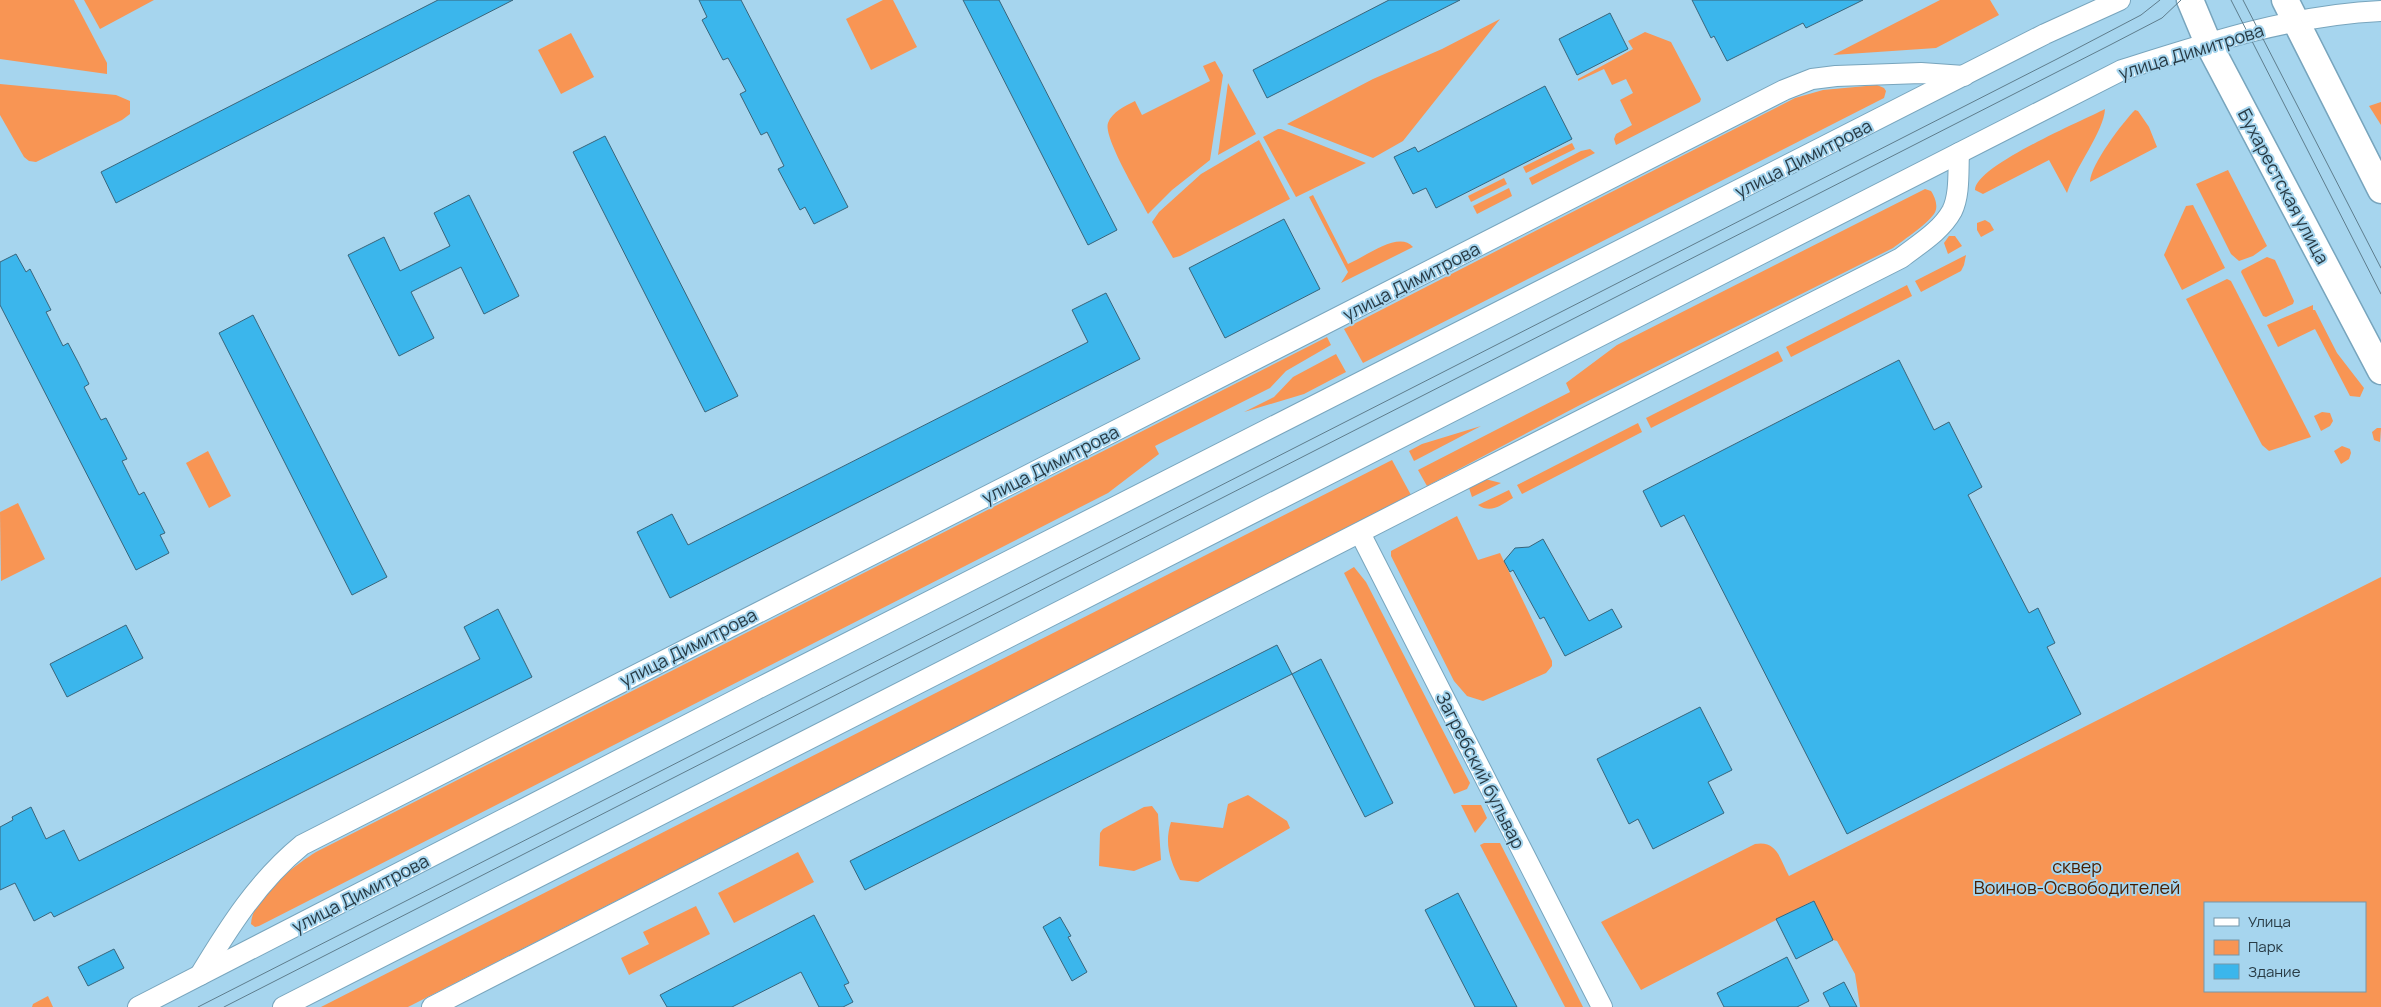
<svg xmlns="http://www.w3.org/2000/svg" width="2381" height="1007" viewBox="0 0 2381 1007" font-family="Manrope,sans-serif">
<style>
.green{fill:#f89554;fill-rule:evenodd}
.building{fill:#3bb6ec;stroke:#39657b}
.lines{fill:none;stroke-linecap:round;stroke-linejoin:round}
.minor-casing{stroke:#78a5bd;stroke-width:22}
.major-casing{stroke:#78a5bd;stroke-width:29}
.minor{stroke:#fff;stroke-width:20}
.major{stroke:#fff;stroke-width:26}
.tram{stroke:#5e7d8d;stroke-width:1}
.labels{text-anchor:middle;dominant-baseline:central;stroke-width:4;stroke-linejoin:round;paint-order:stroke}
.street-label{font-size:18px;fill:#283b45;stroke:#a6d5ee}
.park-label{font-size:18px;fill:#481e00;stroke:#a6d5ee}
</style>
<rect width="100%" height="100%" fill="#a6d5ee"/>
<g class="green">
<path d="M0,0H74L107,63V74L0,59Z"/>
<path d="M84,0H154L100,29Z"/>
<path d="M883,0H893L917,47L871,70L846,19Z"/>
<path d="M1940,0H1990L1999,15L1936,48L1833,55Z"/>
<path d="M1500,19L1403,141L1373,158L1287,124L1373,79L1442,49Z"/>
<path d="M1645,32L1671,42L1701,99L1700,102L1616,145L1614,139L1616,134L1632,125L1620,100L1633,93L1626,79L1612,85L1604,69L1578,81V79L1633,49L1628,41Z"/>
<path d="M571,33L594,77L561,94L538,50Z"/>
<path d="M1215,61L1223,75L1210,160L1172,190L1148,214C1140,198 1103,137 1108,123C1112,112 1125,106 1135,101L1142,115L1210,81L1203,66Z"/>
<path d="M1228,83L1256,134L1218,155Z"/>
<path d="M0,84L116,95L130,101V114L122,120L36,162L29,161L24,157L0,115Z"/>
<path d="M1877,85L1884,88L1886,91L1884,98L1363,363L1344,329L1795,98L1823,90Z"/>
<path d="M2381,102V125L2369,106Z"/>
<path d="M2105,109C2104,131 2075,168 2067,193L2049,160L1983,194L1975,190C1975,166 2082,121 2105,109Z"/>
<path d="M2135,110L2138,111L2149,127L2157,147L2090,182C2090,165 2123,122 2135,110Z"/>
<path d="M1278,129H1281L1366,163L1296,197L1263,137Z"/>
<path d="M1259,140L1290,199L1180,256L1173,258L1152,222L1159,212L1201,174Z"/>
<path d="M1572,143L1575,149L1526,173L1523,167Z"/>
<path d="M1590,149L1595,153L1532,185L1529,178L1581,151Z"/>
<path d="M2228,170L2267,246L2253,256L2239,261L2231,254L2196,184Z"/>
<path d="M1504,178L1507,184L1471,202L1468,196Z"/>
<path d="M1509,188L1512,196L1477,214L1473,206Z"/>
<path d="M1925,189L1931,191C1935,197 1939,207 1934,214C1926,225 1905,239 1893,248L1578,406L1427,486L1418,470L1570,392L1566,383L1617,345Z"/>
<path d="M1313,195L1348,264C1365,257 1399,230 1413,247L1341,283L1348,272L1309,197Z"/>
<path d="M2193,205L2225,268L2182,290L2164,255L2186,206Z"/>
<path d="M1985,220L1990,223L1994,230L1981,237L1977,230V223Z"/>
<path d="M1949,236H1955L1962,246L1948,254L1944,243Z"/>
<path d="M1966,255L1964,265L1961,271L1921,292L1915,281Z"/>
<path d="M2267,257L2275,260L2294,301L2293,304L2266,317L2263,316L2241,272L2242,270Z"/>
<path d="M2227,279L2231,281L2311,437L2269,451L2262,445L2186,299Z"/>
<path d="M1907,285L1912,296L1791,357L1786,347Z"/>
<path d="M2313,305V310H2315L2337,353L2364,388L2360,397L2350,396L2315,329L2278,347L2267,325Z"/>
<path d="M1327,337L1331,345L1286,371L1270,388L1155,446L1159,454L1108,493L259,926L255,927L251,924C252,896 294,866 316,852Z"/>
<path d="M1778,351L1783,361L1651,428L1646,418Z"/>
<path d="M1336,354L1346,372L1304,394L1244,412L1274,397L1293,377Z"/>
<path d="M2322,412L2330,413L2333,421L2330,426L2321,431L2314,416Z"/>
<path d="M1638,423L1642,432L1522,494L1517,485Z"/>
<path d="M1481,426L1414,461L1409,451L1422,444Z"/>
<path d="M2377,428H2381L2380,442L2374,440L2372,432Z"/>
<path d="M2342,446L2350,449L2351,453L2349,459L2341,464L2334,451Z"/>
<path d="M208,451L231,496L209,508L186,463Z"/>
<path d="M1392,460L1411,495L408,1007H321Z"/>
<path d="M1481,478L1501,483L1472,497L1469,488Z"/>
<path d="M1509,490L1513,498C1501,505 1491,514 1478,505Z"/>
<path d="M18,503L45,559L1,581L0,512Z"/>
<path d="M1457,516L1478,560L1500,553L1552,661V666L1546,673L1483,701L1467,696L1454,681L1391,556V551Z"/>
<path d="M1354,567L1366,582L1470,783L1467,789L1454,794L1344,573Z"/>
<path d="M2381,577V1007H1860L1855,974L1837,941L1833,940L1813,901L1641,990L1601,922L1755,844C1778,840 1780,860 1789,876ZM2205,903H2365V991H2205Z"/>
<path d="M1248,795L1287,821L1290,828L1198,882L1180,880C1170,860 1164,844 1171,822L1223,828L1228,804Z"/>
<path d="M1461,805H1481L1487,818L1475,833Z"/>
<path d="M1152,806L1158,814L1161,860L1134,871L1099,866L1100,833L1103,829L1144,807Z"/>
<path d="M1484,843H1500L1583,1007H1565L1480,845Z"/>
<path d="M798,852L814,882L734,923L718,893Z"/>
<path d="M696,906L710,934L629,975L621,958L649,944L643,932Z"/>
<path d="M48,996L53,1007H32L33,1004Z"/>
</g>
<g class="building">
<path d="M438,0H513L116,203L101,172Z"/>
<path d="M699,0H741L848,207L814,224L805,207L800,210L778,169L784,166L767,132L761,135L740,94L746,91L728,58L723,60L702,20L707,17Z"/>
<path d="M963,0H999L1117,230L1088,245Z"/>
<path d="M1389,0H1460L1267,98L1253,70Z"/>
<path d="M1692,0H1863L1806,28L1803,23L1727,61L1714,36L1711,38Z"/>
<path d="M1610,13L1628,49L1577,75L1559,39Z"/>
<path d="M1545,86L1572,139L1436,208L1426,188L1413,194L1394,157L1415,147L1418,152Z"/>
<path d="M605,136L738,396L705,412L573,152Z"/>
<path d="M469,195L519,296L484,314L461,267L411,292L434,338L399,356L348,255L384,237L400,271L450,246L434,213Z"/>
<path d="M1284,219L1320,289L1225,338L1189,268Z"/>
<path d="M16,254L26,272L30,269L51,310L46,312L63,346L68,343L78,362L89,384L84,387L101,420L106,418L127,459L122,461L139,495L144,492L165,533L160,535L169,553L136,570L0,305V262Z"/>
<path d="M1106,293L1140,359L670,598L637,532L672,514L688,545L1037,368L1088,342L1072,310Z"/>
<path d="M253,315L387,577L352,595L219,333Z"/>
<path d="M1899,360L1934,430L1949,422L1982,487L1968,495L2029,613L2038,608L2055,643L2047,647L2081,714L1847,834L1684,515L1661,527L1643,491Z"/>
<path d="M1543,539L1589,621L1612,609L1622,627L1565,656L1544,617L1540,619L1513,570L1510,572L1504,561L1515,548L1529,547Z"/>
<path d="M498,609L532,677L54,917L51,912L34,921L15,883L0,890V827L13,820L12,817L31,807L46,839L64,830L79,861L480,659L464,627Z"/>
<path d="M126,625L143,658L67,697L50,664Z"/>
<path d="M1277,645L1292,674L865,890L850,861Z"/>
<path d="M1321,659L1393,803L1365,817L1292,674Z"/>
<path d="M1700,707L1732,770L1708,782L1724,813L1653,849L1638,819L1629,824L1597,759Z"/>
<path d="M1458,893L1517,1007H1475L1425,910Z"/>
<path d="M1814,901L1833,940L1796,959L1776,919Z"/>
<path d="M814,915L849,983L844,985L853,1002L843,1007H819L801,972L732,1007H667L660,995Z"/>
<path d="M1060,917L1071,936L1068,937L1087,972L1072,981L1043,927Z"/>
<path d="M114,949L124,968L88,986L78,967Z"/>
<path d="M1787,957L1809,1001L1797,1007H1724L1717,993Z"/>
<path d="M1844,982L1857,1007H1830L1823,993Z"/>
</g>
<g class="lines">
<defs>
<g id="minor">
<path d="M1360,533L1602,1007"/>
<path d="M200,975C229,927 258,881 302,845C795,591 1291,344 1784,90L1812,79L1836,76L1921,73L1964,76"/>
<path d="M138,1007L753,691L2045,34L2120,0"/>
<path d="M283,1007L2122,70C2207,43 2292,15 2381,11"/>
<path d="M432,1007L1423,500L1901,258C1919,244 1941,231 1952,211C1960,195 1958,171 1959,153"/>
</g>
<g id="major">
<path d="M2190,0L2208,43L2381,371"/>
<path d="M2285,0L2381,190"/>
</g>
</defs>
<use href="#minor" class="minor-casing"/>
<use href="#major" class="major-casing"/>
<use href="#minor" class="minor"/>
<use href="#major" class="major"/>
<g class="tram">
<path d="M2231,0L2381,294"/>
<path d="M2243,0L2381,268"/>
<path d="M198,1007L2057,59L2141,15L2160,0"/>
<path d="M224,1007L2110,45L2162,18L2181,0"/>
</g>
</g>
<g class="labels">
<g class="street-label">
<text transform="translate(2191 51) rotate(-17)">улица Димитрова</text>
<text transform="translate(1803 158) rotate(-27)">улица Димитрова</text>
<text transform="translate(2284 186) rotate(62)">Бухарестская улица</text>
<text transform="translate(1411 281) rotate(-27)">улица Димитрова</text>
<text transform="translate(1050 464) rotate(-27)">улица Димитрова</text>
<text transform="translate(688 647) rotate(-27)">улица Димитрова</text>
<text transform="translate(1481 770) rotate(63)">Загребский бульвар</text>
<text transform="translate(360 893) rotate(-27)">улица Димитрова</text>
</g>
<g class="park-label">
<text x="2077" y="866">сквер<tspan x="2077" dy="21">Воинов-Освободителей</tspan></text>
</g>
</g>
<rect x="2204" y="902" width="162" height="90" fill="#a6d5ee" stroke="#7497aa"/>
<rect x="2214" y="918" width="25" height="8" fill="#ffffff" stroke="#7497aa"/>
<text x="2248" y="927" font-size="15" fill="#283b45">Улица</text>
<rect x="2214" y="940" width="25" height="15" fill="#f89554" stroke="#7497aa"/>
<text x="2248" y="952" font-size="15" fill="#283b45">Парк</text>
<rect x="2214" y="964" width="25" height="15" fill="#3bb6ec" stroke="#7497aa"/>
<text x="2248" y="977" font-size="15" fill="#283b45">Здание</text>
</svg>
